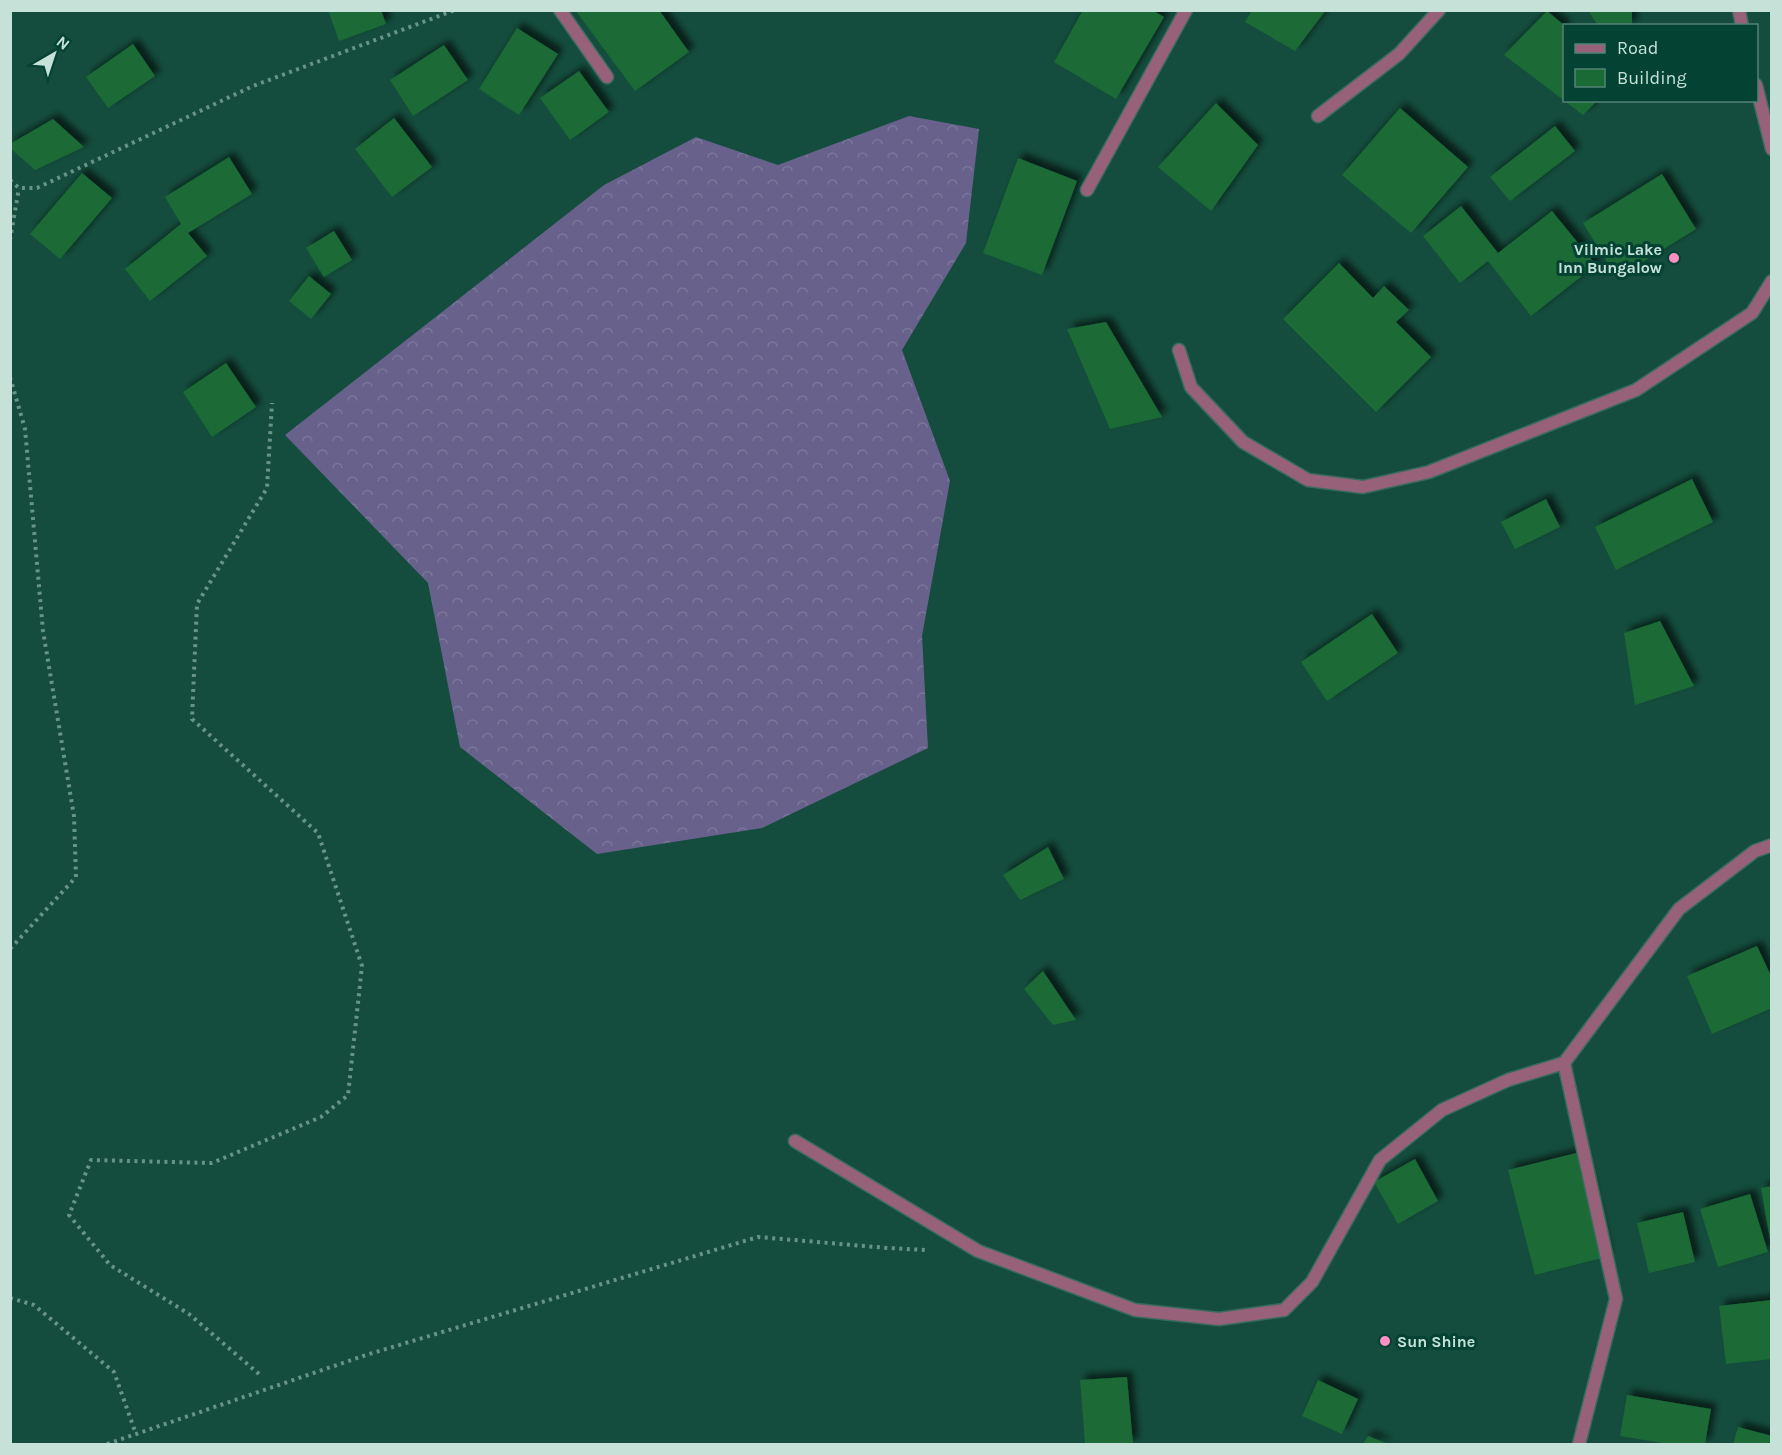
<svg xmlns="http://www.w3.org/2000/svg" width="1782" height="1455" viewBox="0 0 1782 1455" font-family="Karla,sans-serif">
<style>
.forest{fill:url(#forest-crowns)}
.building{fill:#1a6a36;filter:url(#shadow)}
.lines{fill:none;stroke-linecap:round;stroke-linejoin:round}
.service-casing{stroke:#386b5c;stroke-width:15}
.minor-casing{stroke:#386b5c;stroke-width:15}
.path{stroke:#689487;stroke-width:4;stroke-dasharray:3 4.5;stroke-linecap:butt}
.service{stroke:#97617a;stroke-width:12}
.minor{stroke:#97617a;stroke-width:12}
.poi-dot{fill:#fc8fc3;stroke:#044233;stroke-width:2}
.labels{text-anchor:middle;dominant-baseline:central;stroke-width:6;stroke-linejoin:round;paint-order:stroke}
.poi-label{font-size:16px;font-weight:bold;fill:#c6e2d8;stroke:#044233;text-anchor:end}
</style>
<defs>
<pattern id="forest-crowns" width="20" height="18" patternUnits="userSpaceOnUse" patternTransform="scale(1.5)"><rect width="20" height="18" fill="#67618c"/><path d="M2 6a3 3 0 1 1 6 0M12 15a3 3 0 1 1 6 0" fill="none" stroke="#7b779b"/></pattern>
<filter id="shadow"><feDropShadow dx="5.5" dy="-5.5" stdDeviation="3" flood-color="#0009"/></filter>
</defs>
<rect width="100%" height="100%" fill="#144d3d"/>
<path class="forest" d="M909,116L979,129L966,243L902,350L950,481L922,636L928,748L762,828L597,854L460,747L428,583L285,435L604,185L696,137L778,165Z"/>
<g class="building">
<path d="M328,10H381L386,24L339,41Z"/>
<path d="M575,10H659L689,52L635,91Z"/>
<path d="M1083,10H1152L1164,17L1116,99L1054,62Z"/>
<path d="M1252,10H1326L1295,51L1245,22Z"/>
<path d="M1588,10H1632V26H1598Z"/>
<path d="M1547,11L1564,25V100H1598L1583,115L1504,55Z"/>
<path d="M517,28L558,54L519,115L479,89Z"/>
<path d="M133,44L155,76L108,108L86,77Z"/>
<path d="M444,45L468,80L413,116L390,80Z"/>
<path d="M579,71L609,112L570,140L540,98Z"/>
<path d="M1216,103L1258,145L1211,211L1158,167Z"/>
<path d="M1400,108L1468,167L1411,233L1342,175Z"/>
<path d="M394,118L432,167L392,197L355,149Z"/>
<path d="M53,119L84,147L35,170L10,148V144Z"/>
<path d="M1555,126L1575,151L1510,201L1490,177Z"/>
<path d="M229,157L252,194L188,233L207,256L150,301L125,269L181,224L165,197Z"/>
<path d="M1018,158L1077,181L1042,275L983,253Z"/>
<path d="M82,173L112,198L60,259L30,234Z"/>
<path d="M1662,174L1696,229L1617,278L1583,223Z"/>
<path d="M1461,206L1498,253L1552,211L1596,265L1531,316L1488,261L1460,283L1423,236Z"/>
<path d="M334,231L352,260L324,277L306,248Z"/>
<path d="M1339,263L1373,298L1384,286L1409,310L1396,322L1431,357L1376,412L1283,319Z"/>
<path d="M309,276L331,294L311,319L289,301Z"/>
<path d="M1106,322L1162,417L1110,429L1067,329Z"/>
<path d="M226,363L256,407L212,437L183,392Z"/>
<path d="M1692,479L1713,522L1616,570L1595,527Z"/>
<path d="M1546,499L1560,527L1515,549L1501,522Z"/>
<path d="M1372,614L1398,653L1327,701L1301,662Z"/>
<path d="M1660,621L1694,686L1635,705L1624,633Z"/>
<path d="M1048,847L1064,879L1020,900L1003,875Z"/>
<path d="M1757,946L1772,978V1008L1712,1034L1687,976Z"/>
<path d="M1043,971L1076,1020L1053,1025L1024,989Z"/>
<path d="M1580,1152L1606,1257L1535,1275L1508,1170Z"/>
<path d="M1415,1159L1438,1201L1398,1224L1374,1182Z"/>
<path d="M1772,1186V1239H1770L1761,1188Z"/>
<path d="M1750,1194L1768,1252L1718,1267L1700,1209Z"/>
<path d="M1683,1212L1695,1262L1649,1273L1637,1223Z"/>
<path d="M1772,1300V1359L1726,1364L1719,1306Z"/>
<path d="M1127,1377L1133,1444H1085L1080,1380Z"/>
<path d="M1318,1380L1358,1399L1342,1434L1302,1416Z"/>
<path d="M1627,1395L1711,1409L1705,1444H1668L1620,1436Z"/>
<path d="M1738,1427L1772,1436V1444H1733Z"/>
<path d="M1368,1436L1388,1444H1363Z"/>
</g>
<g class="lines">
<defs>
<g id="service">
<path d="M1739,10L1742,26"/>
<path d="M1756,85L1772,149"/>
<path d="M1318,116L1399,54L1439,10"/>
<path d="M1087,190L1186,10"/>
<path d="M1179,350L1191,387L1243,442L1308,480L1363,487L1429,472L1636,390L1752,313L1772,281"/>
<path d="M1564,1063L1616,1299L1579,1444"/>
</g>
<g id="minor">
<path d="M560,10L607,77"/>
<path d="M795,1141L978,1251L1135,1310L1219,1319L1284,1310L1312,1282L1380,1160L1442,1110L1508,1080L1564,1063L1679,909L1755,851L1772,845"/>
</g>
</defs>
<use href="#service" class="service-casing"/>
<use href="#minor" class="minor-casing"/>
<g class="path">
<path d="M10,180L19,188H37L253,86L455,10"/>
<path d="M10,240L19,188"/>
<path d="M10,377L25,429L43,631L74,816L76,877L10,949"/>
<path d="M10,1298L34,1305L114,1372L136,1434"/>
<path d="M259,1374L189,1314L110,1265L69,1215L91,1160L212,1163L321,1117L348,1095L362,966L318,833L192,719L197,604L267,488L272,403"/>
<path d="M107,1444L366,1355L758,1237L888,1248L926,1250"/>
</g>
<use href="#service" class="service"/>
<use href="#minor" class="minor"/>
</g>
<g class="poi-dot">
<circle cx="1674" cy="258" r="6"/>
<circle cx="1385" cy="1341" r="6"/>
</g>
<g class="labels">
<g class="poi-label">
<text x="1662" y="249">Vilmic Lake<tspan x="1662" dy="18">Inn Bungalow</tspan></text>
<text x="1397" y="1341" text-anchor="start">Sun Shine</text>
</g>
</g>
<rect width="1782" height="1455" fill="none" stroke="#c6e2d8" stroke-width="24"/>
<rect x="1563" y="24" width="195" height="78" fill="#044233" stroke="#528275" stroke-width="1.5"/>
<rect x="1575" y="44" width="30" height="9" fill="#97617a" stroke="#528275" stroke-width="1.5"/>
<text x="1617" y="54" font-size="18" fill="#c6e2d8">Road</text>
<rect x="1575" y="69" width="30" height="18" fill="#1a6a36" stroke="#528275" stroke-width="1.5"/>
<text x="1617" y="84" font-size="18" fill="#c6e2d8">Building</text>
<g transform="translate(54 54) rotate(39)" stroke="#044233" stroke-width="4.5" paint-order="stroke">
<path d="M0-4.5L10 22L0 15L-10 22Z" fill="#c6e2d8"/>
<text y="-9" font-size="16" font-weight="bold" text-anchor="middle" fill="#c6e2d8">N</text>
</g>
</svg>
